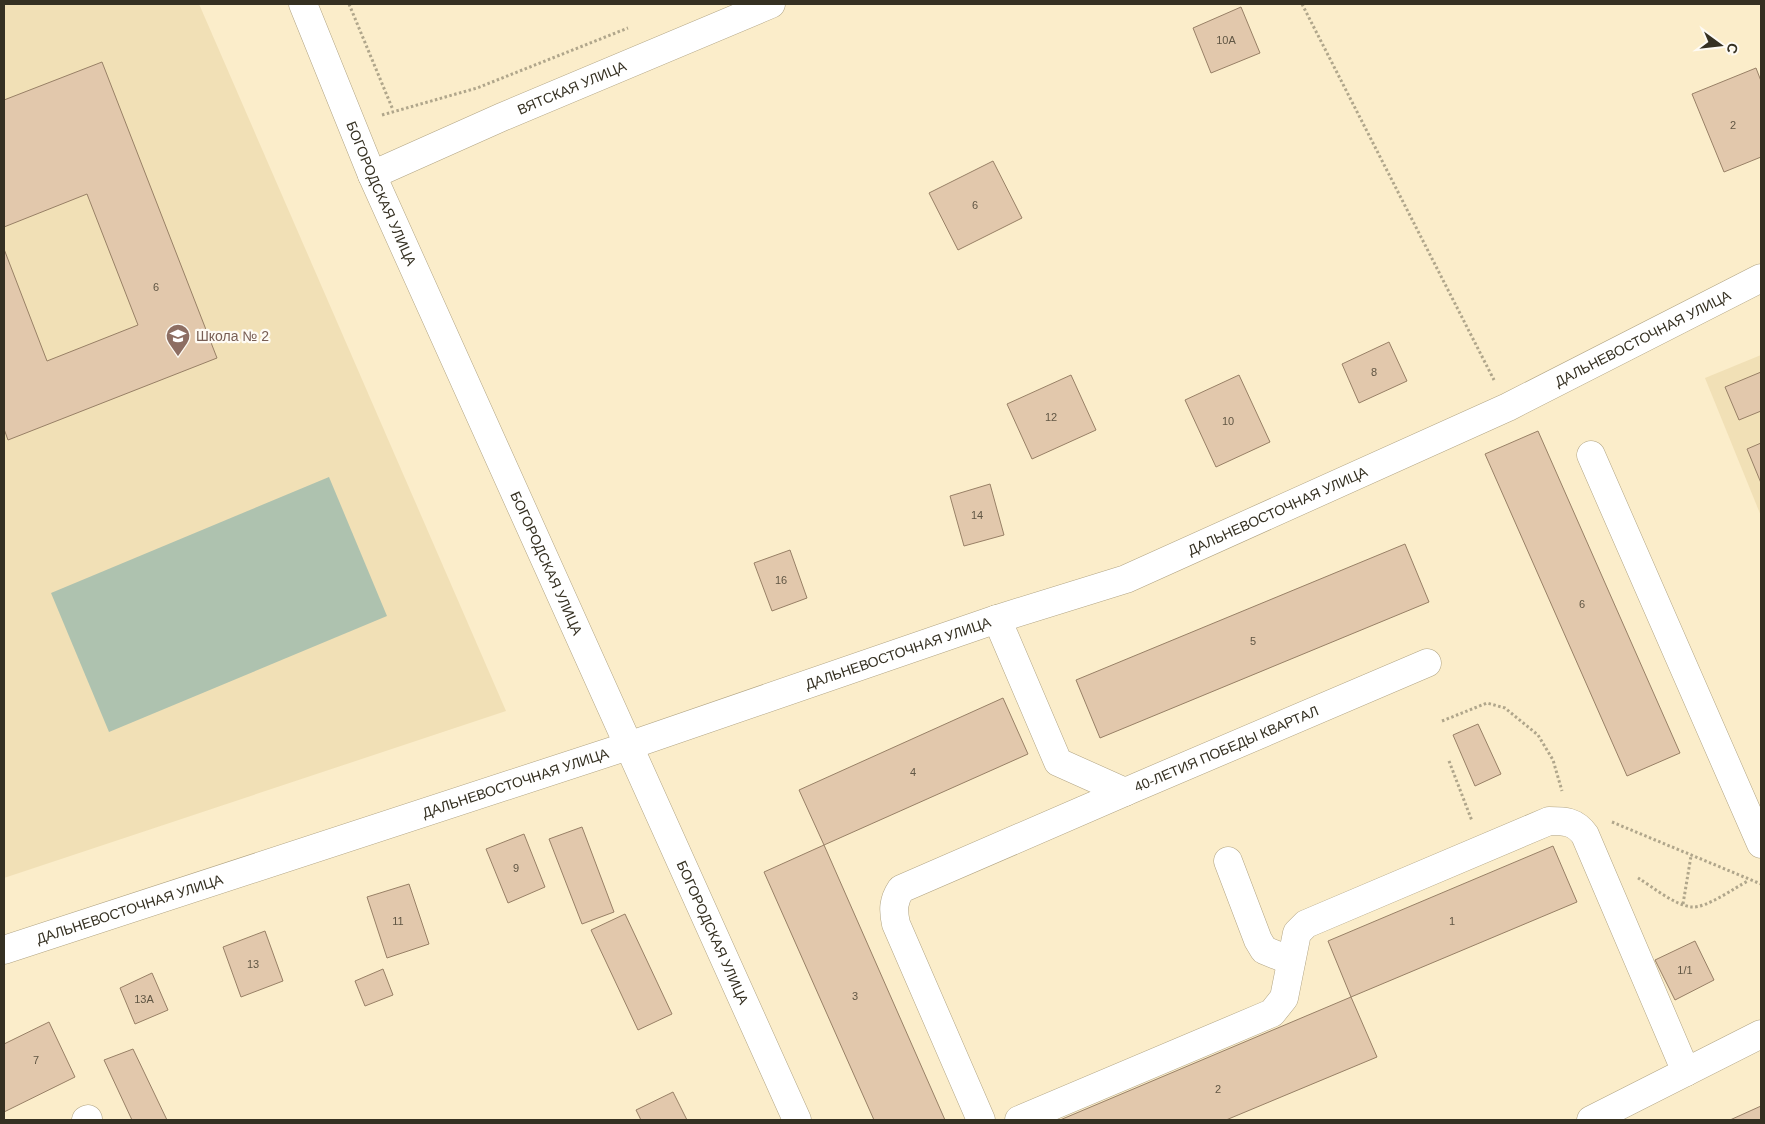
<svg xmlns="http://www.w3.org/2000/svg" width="1765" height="1124" viewBox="0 0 1765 1124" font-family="Helvetica,sans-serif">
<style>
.built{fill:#f1e0b6}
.green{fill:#aec2af}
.building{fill:#e2c8ac;stroke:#988066}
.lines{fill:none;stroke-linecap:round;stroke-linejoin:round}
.minor-casing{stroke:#b1a483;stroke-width:29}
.path{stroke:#b0a68b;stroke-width:3;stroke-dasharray:2.5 2.5;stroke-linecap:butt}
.minor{stroke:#fff;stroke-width:28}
.labels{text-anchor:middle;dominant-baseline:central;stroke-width:4.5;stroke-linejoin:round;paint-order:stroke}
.number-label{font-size:11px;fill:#605644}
.street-label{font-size:14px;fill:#353022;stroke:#fefbf4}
.education-label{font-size:14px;fill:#785e54;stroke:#fefbf4;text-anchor:start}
</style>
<rect width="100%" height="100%" fill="#fbedca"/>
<g class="built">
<path d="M4,4H199L506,711L4,878Z"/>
<path d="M1761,355V516L1705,378Z"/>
</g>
<path class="green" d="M329,477L387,616L109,732L51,593Z"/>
<g class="building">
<path d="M1241,7L1260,53L1211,73L1193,28Z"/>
<path d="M102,62L217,358L8,440L4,429V249L47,361L138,325L87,194L4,227V100Z"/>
<path d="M1756,68L1761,81V157L1724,172L1692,94Z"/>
<path d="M993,161L1022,218L958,250L929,193Z"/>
<path d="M1389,342L1407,381L1359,403L1342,364Z"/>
<path d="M1761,372V411L1739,420L1725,387Z"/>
<path d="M1071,375L1096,430L1032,459L1007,404Z"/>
<path d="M1239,375L1270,442L1216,467L1185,400Z"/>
<path d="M1538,431L1680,753L1627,776L1485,454Z"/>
<path d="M1761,443V483L1747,449Z"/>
<path d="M990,484L1004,535L964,546L950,496Z"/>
<path d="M1405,544L1429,602L1100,738L1076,680Z"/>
<path d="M790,550L807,598L772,611L754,563Z"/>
<path d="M1003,698L1028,754L824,845L799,790Z"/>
<path d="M1478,724L1501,774L1475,786L1453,735Z"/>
<path d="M582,827L614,912L582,924L549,839Z"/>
<path d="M524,834L545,887L508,903L486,849Z"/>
<path d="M824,845L945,1120H874L764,872Z"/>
<path d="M1553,846L1577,902L1351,997L1328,941Z"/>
<path d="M409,884L429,944L387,958L367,897Z"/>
<path d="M625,914L672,1014L638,1030L591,930Z"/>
<path d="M265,931L283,981L241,997L223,947Z"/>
<path d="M1695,941L1714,980L1675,1000L1655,960Z"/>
<path d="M383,969L393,995L365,1006L355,981Z"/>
<path d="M152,973L168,1010L135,1024L120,988Z"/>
<path d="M1351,997L1377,1057L1226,1120H1060Z"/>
<path d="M49,1022L75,1077L4,1112V1044Z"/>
<path d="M133,1049L167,1120H132L104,1060Z"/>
<path d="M673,1092L687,1120H641L636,1110Z"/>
<path d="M1761,1106V1120H1730Z"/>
</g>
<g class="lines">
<defs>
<g id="minor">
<path id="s1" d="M303,4L372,175L797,1120"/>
<path id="s2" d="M372,175L502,117L771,4"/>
<path d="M1591,455L1761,844"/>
<path id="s3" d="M997,619L1058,762L1125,792L1427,663"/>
<path d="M1228,861L1258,940L1264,950L1291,961"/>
<path id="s4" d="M4,950L628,746L997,619L1126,579L1508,407L1761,278"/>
<path d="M86,1120L88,1119"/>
<path d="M981,1120L896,924C893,910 893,901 901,889L1125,792"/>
<path d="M1019,1120L1272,1013L1284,998L1297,933L1306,924L1549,821C1565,821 1575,821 1585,835L1686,1072"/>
<path d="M1591,1120L1761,1034"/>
</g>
</defs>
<use href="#minor" class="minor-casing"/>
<g class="path">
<path d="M349,4L393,110"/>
<path d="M1302,4L1494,380"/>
<path d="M382,115L477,88L628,28"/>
<path d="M1442,721L1487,703L1505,708L1538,735L1553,760L1562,791"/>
<path d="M1449,761L1472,821"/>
<path d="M1612,822L1761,884"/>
<path d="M1638,878C1653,887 1674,905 1692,907C1707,908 1734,888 1748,881"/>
<path d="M1683,904L1691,856"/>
</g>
<use href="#minor" class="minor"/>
</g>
<defs>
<symbol id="school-pin" viewBox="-11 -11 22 30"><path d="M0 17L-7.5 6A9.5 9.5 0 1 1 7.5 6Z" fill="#8d6e63" stroke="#fefbf4"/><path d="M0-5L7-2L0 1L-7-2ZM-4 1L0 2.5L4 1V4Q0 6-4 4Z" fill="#fff"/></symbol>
</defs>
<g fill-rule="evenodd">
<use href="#school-pin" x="164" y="322" width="28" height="38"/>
</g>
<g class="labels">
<g class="number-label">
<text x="1226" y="40">10А</text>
<text x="1733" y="125">2</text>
<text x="975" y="205">6</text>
<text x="156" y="287">6</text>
<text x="1374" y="372">8</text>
<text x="1051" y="417">12</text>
<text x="1228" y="421">10</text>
<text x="977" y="515">14</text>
<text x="781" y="580">16</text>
<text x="1582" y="604">6</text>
<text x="1253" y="641">5</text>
<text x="913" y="772">4</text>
<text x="516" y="868">9</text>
<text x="398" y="921">11</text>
<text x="1452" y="921">1</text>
<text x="253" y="964">13</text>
<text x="1685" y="970">1/1</text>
<text x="855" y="996">3</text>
<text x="144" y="999">13А</text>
<text x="36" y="1060">7</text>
<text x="1218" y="1089">2</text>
</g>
<g class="street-label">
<text stroke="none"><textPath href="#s2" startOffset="218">ВЯТСКАЯ УЛИЦА</textPath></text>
<text stroke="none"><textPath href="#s1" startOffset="205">БОГОРОДСКАЯ УЛИЦА</textPath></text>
<text stroke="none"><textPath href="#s4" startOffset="1752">ДАЛЬНЕВОСТОЧНАЯ УЛИЦА</textPath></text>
<text stroke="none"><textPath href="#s4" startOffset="1348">ДАЛЬНЕВОСТОЧНАЯ УЛИЦА</textPath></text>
<text stroke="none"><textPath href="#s1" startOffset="610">БОГОРОДСКАЯ УЛИЦА</textPath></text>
<text stroke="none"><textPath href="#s4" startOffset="942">ДАЛЬНЕВОСТОЧНАЯ УЛИЦА</textPath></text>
<text stroke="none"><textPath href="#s3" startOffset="339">40-ЛЕТИЯ ПОБЕДЫ КВАРТАЛ</textPath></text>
<text stroke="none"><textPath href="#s4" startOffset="538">ДАЛЬНЕВОСТОЧНАЯ УЛИЦА</textPath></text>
<text stroke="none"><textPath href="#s4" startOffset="132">ДАЛЬНЕВОСТОЧНАЯ УЛИЦА</textPath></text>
<text stroke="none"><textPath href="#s1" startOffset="1015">БОГОРОДСКАЯ УЛИЦА</textPath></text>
</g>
<g class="education-label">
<text x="196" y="336">Школа № 2</text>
</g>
</g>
<rect width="1765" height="1124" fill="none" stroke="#353022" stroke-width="10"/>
<g transform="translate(1720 45) rotate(105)" stroke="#fefbf4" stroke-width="4" paint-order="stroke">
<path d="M0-4L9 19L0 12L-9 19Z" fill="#353022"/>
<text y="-8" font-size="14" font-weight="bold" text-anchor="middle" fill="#353022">С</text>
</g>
</svg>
